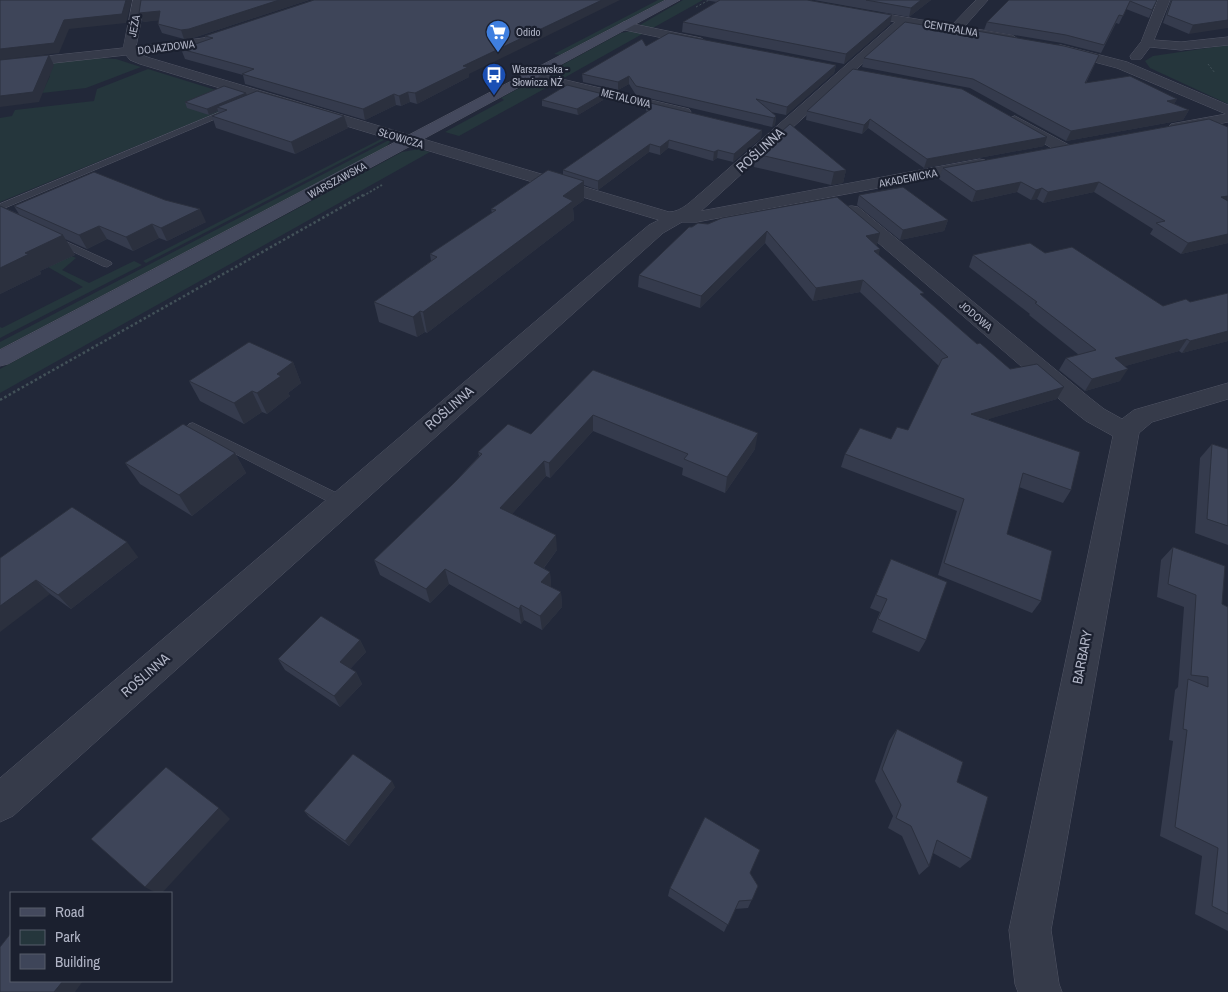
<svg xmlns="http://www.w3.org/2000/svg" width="1228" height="992" viewBox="0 0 1228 992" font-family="'Archivo Narrow',sans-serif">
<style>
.green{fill:#25363c}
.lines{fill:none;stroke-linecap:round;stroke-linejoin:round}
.lane-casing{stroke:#515565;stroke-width:1}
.street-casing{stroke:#515565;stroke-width:1}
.secondary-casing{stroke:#515565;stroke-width:1}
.path-far2{stroke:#425158;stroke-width:1;stroke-dasharray:2 2;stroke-linecap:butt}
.path-far1{stroke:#425158;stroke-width:2;stroke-dasharray:2 2;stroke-linecap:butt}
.path{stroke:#425158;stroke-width:2.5;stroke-dasharray:2.5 2.5;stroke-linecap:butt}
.lane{fill:#363b4a;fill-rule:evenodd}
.street{fill:#363b4a;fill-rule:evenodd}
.secondary{fill:#44495d;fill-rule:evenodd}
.wall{fill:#353b4d}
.shaded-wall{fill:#2b303e}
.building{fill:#3e4559;stroke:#2b303e}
.labels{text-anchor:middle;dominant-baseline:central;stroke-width:4.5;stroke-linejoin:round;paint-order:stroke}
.far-street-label{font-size:11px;fill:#b1b5c6;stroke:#1b202f}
.far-poi-label{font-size:11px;fill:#b1b5c6;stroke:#1b202f;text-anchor:start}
.street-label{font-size:14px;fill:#b1b5c6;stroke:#1b202f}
</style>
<rect width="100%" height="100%" fill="#222839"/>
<g class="green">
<path d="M658,0H665L560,55L554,54Z"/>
<path d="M683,0H703L651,29L640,25Z"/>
<path d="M631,31L644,33L562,79L549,74L551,71L621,33Z"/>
<path d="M1228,45V104L1150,68L1145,61L1153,56Z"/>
<path d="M98,58L116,59L141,67L86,88L42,93L50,76L12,67Z"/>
<path d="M148,69L248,100L0,202V118L12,116L15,110L94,101L97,89Z"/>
<path d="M540,82L553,84L459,136L445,132L504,100L501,98L527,84Z"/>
<path d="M381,139L384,140L146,263L143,261Z"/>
<path d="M389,140L390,142L386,147L0,349V342Z"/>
<path d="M419,149L430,152L0,393V369L402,152Z"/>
<path d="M0,222L76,258L62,270L89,283L134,261L142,265L0,338V327L2,328L83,287L48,267L53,265L0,260Z"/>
</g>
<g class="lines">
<defs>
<g id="lane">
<path d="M227,109L234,111L0,210V204Z"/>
<path d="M54,236L111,262L112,264L107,267L103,266L51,241V237Z"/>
<path d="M193,423L347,498L349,502L347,506L342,507L337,506L189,430L187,427L189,424Z"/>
</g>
<g id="street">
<path d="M133,0H145L136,47L203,38L240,26L246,30L244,33L205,45L139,54L150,58L669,212C682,212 692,200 702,192L895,22L882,19L880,17L882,15L886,14L952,25L976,0H988L964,27L1012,35L1018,39L1012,43L906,24L701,211L979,159L985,160L987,164L985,168L697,222H682L663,233L13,816L0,822V778L618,251L649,225L659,220L140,64L130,60L126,55L0,69V61L123,48Z"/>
<path d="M1158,0H1170L1154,40L1181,42L1228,37V45L1181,50L1150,47L1141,59H1131L1130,56L1141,42Z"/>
<path d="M624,22L701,38L707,42L701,46L620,29L618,26Z"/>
<path d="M1061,45L1127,62L1228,105V122L1176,132L1171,130L1168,127L1171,124L1226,114L1117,68L1057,52L1055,49L1057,46Z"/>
<path d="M532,72L689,109L691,112L689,115L684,116L527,79L525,76L527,73Z"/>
<path d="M1015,116L1069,145L1071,148L1069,151H1057L1010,124L1007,121L1010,118Z"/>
<path d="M852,206L858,207L1090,398L1104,409L1122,419L1134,410L1228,383V399L1152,422L1139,433L1051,930L1059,984L1062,992H1018L1015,984L1009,930L1113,436L1086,421L1072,410L846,215L843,211L846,207Z"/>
</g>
<path id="secondary" d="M666,0H680L8,364L0,366V350Z"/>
</defs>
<use href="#lane" class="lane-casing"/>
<use href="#street" class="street-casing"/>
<use href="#secondary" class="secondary-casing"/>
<g class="path-far2">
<path d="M696,7L709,0"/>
<path d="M1208,64L1215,73"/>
</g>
<path class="path-far1" d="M363,196L382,185"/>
<path class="path" d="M0,400L365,194"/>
<use href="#lane" class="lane"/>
<use href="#street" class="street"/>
<use href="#secondary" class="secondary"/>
</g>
<g class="wall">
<path d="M141,0H309L193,38L184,39L162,33L158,24V20L143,22L139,13Z"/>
<path d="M704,0H807L892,15L890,24L844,64L682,32L683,22L717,2Z"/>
<path d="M814,0H931L909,17Z"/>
<path d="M1009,0H1157L1149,18L1126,9L1119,24L1116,23L1101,53L1062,43L984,30L987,22Z"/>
<path d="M1171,0H1228L1189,34L1163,23Z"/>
<path d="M205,36L469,74V77L417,104L410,102L401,106L396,105L365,120L245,84L243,75L185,59L181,49L206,41Z"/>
<path d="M646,46L836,65L834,73L786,115L771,112L776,116L775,125L772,127L636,95L629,84L618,90L583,82L582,74Z"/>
<path d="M1099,55L1086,83L1177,99L1174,104L1189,110L1183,120L1066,141L970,88L862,67L864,58Z"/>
<path d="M603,94V100L578,115L542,106V100Z"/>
<path d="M247,95L344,116L348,128L295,154L216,128L212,116L219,113L218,111L209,115L187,108L185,102Z"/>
<path d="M646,102L762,130L761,138L733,162L717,158L713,161L668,148L660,155L649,152L598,190L584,185V200L573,208L574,220L427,333L425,332L417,337L379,322L374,302L431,261L430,254L492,213L491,209L563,175V170L647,112L646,110Z"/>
<path d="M807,111L1047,137L1044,146L924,168L868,128L862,134L806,120Z"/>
<path d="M1209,119L1228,243L1181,254L1150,234L1153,229L1094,192L1043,203L1037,199L1031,200L1017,192L972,202L939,179L943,168Z"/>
<path d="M756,154L846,170L843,183L831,185L754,167Z"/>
<path d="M859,195L948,220L944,231L900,240L857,205Z"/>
<path d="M0,206L19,214L14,206L206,222L167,241L159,238L133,251L107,239L87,249L65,239L75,255L40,271L41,274L0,294Z"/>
<path d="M698,223L877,245H876L879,255L923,297L977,344L1010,369L1057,399L988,419L1071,490L1063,503L1019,487L1007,534L1041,601L1032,613L938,575L957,511L841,467L845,454L891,439L908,430L939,366L860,292L813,301L765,243L700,308L638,287L639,275Z"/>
<path d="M1045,253L1163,306L1190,302L1228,293V341L1182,353L1179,351L1125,366L1120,381L1085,391L1059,370L1066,358L1079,355L1029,315L1030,314L969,267L973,255Z"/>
<path d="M293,362L301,383L288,393L290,396L267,414L262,412L244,424L200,401L189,381Z"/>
<path d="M593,370L755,449L725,493L682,475L683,468L593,431L550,478L546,476L512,514L557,550L544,568L550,572L551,587L561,592L562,607L542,630L524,620L521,624L449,584L430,603L380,575L374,560L455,482L479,456L478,452L531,434Z"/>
<path d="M1212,444L1228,449V545L1195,533L1200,458Z"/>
<path d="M235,453L246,473L192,516L140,484L125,463Z"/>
<path d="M1173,547L1222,604L1228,607V931L1195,914L1202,856L1160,836L1173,741L1169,740L1175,690L1178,687L1184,607L1157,597L1161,560Z"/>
<path d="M138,557L71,609L0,558Z"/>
<path d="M891,559L926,640L919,652L872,632L880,612L870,608Z"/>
<path d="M360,640L366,652L350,669L356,672L362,684L340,707L285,670L278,659Z"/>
<path d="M897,729L957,782L971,859L960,868L933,853L929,866L919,875L902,836L888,828L893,816L875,781L889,741Z"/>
<path d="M395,787L349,846L309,817L304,811Z"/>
<path d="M750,873L758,886L748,908L735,909L724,932L668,896L670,888Z"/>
</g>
<g class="shaded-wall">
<path d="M126,0H132L126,23L69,29L59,53L0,60V49L64,20Z"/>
<path d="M279,0H309L193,38L184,39L181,30Z"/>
<path d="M602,0H620L469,74V77L417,104L415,93L463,66Z"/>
<path d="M921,0H931L909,17L911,8Z"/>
<path d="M160,11L163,20L143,22L139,13Z"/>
<path d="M892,15L890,24L844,64L846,54Z"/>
<path d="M1228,20V28L1189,34L1193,25Z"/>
<path d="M49,55L54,65L39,102L0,107V96Z"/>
<path d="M836,65L834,73L786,115L787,107Z"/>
<path d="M629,76V84L618,90V82Z"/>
<path d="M408,92L410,102L401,106L399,96Z"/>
<path d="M246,93L248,98L217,107L218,111L209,115L207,109Z"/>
<path d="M394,94L396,105L365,120L363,109Z"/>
<path d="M603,94V100L578,115L577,109Z"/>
<path d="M1177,99L1172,108L1167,101Z"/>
<path d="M1189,110L1183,120L1066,141L1071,131Z"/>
<path d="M344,116L348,128L295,154L291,142Z"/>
<path d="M776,116L775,125L772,127L774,118Z"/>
<path d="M870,119L868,128L862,134L864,125Z"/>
<path d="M762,130L761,138L733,162L734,154Z"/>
<path d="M1047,137L1044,146L924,168L927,159Z"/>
<path d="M669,140L668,148L660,155V147Z"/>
<path d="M650,144L649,152L598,190V181Z"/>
<path d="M718,150L717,158L713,161L714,152Z"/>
<path d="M846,170L843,183L831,185L834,172Z"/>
<path d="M584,181V200L573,208L574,220L427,333L423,312L563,196Z"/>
<path d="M1021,182L1017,192L972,202L976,191Z"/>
<path d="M1099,182L1094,192L1043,203L1048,192Z"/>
<path d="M1042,188L1037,199L1031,200L1036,190Z"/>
<path d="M1228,196V205L1221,197Z"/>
<path d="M200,209L206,222L167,241L161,228Z"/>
<path d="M948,220L944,231L900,240L903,230Z"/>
<path d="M152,224L159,238L133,251L126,237Z"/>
<path d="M99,226L107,239L87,249L79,235Z"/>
<path d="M767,231L765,243L700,308L701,296Z"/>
<path d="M880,233L877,245L862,248L866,236Z"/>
<path d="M1228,234V243L1181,254L1188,243Z"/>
<path d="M63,235L75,255L40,271L41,274L0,294V268L25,253Z"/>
<path d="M880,249L877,261L874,251Z"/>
<path d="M863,280L860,292L813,301L816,288Z"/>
<path d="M420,311L425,332L417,337L413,317Z"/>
<path d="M1228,331V341L1182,353L1190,341Z"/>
<path d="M1187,339L1179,351L1108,371L1115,358Z"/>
<path d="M293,362L301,383L288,393L290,396L267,414L257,393L277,374Z"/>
<path d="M1128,369L1120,381L1085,391L1092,379Z"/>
<path d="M1064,387L1057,399L965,426L971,414Z"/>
<path d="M252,391L262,412L244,424L234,403Z"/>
<path d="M593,415V431L550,478L549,463Z"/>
<path d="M758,433L755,449L725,493L727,477Z"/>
<path d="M235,453L246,473L192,516L179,495Z"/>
<path d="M544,461L546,476L503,524L500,508Z"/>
<path d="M556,535L557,550L536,578L534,563Z"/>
<path d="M127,542L138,557L71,609L58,595Z"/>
<path d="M445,569L449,584L430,603L426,589Z"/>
<path d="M550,572L551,587L543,597L541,582Z"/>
<path d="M36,580L50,594L0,632V606Z"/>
<path d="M561,592L562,607L542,630L540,616Z"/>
<path d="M521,605L524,620L521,624L519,609Z"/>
<path d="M360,640L366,652L346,673L340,662Z"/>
<path d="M356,672L362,684L340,707L334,696Z"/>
<path d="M392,781L395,787L349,846L345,841Z"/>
<path d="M219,808L230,819L162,893H156L145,887Z"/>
<path d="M63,981H83L75,992H54Z"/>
</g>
<g class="building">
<path d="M0,0H126L122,14L64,20L54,43L0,49Z"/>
<path d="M141,0H279L189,29L181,30L158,24L160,11L139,13Z"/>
<path d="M314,0H602L463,66L468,67L415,93L408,92L399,96L394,94L363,109L242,74L254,69L181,49L213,38L205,36Z"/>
<path d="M720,0H807L892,15L846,54L683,22Z"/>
<path d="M866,0H921L911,8Z"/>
<path d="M1009,0H1157L1152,10L1130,1L1123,16L1119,15L1104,45L1066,35L987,22Z"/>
<path d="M1172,0H1228V20L1193,25L1167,15Z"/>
<path d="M905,22L975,34L977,31L1064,46L1099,55L1085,83L1130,76L1177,99L1167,101L1189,110L1071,131L973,79L864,58Z"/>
<path d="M669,33L836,65L787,107L756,99L776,116L774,118L636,86L629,76L618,82L582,74L642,39L646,46Z"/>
<path d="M49,55L33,92L0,96V60Z"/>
<path d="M853,69L962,89L1047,137L927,159L870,119L864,125L807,111Z"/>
<path d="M567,85L603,94L577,109L542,100Z"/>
<path d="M224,86L246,93L207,109L185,102Z"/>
<path d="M257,91L344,116L291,142L212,116L227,110L217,107Z"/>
<path d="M646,102L762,130L734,154L718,150L714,152L669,140L660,147L650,144L598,181L563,170L651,109Z"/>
<path d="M1209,119L1228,127V196L1221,197L1228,201V234L1188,243L1156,223L1165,221L1099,182L1048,192L1042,188L1036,190L1021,182L976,191L943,168Z"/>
<path d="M790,124L846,170L834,172L756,154Z"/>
<path d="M548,170L584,181L563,196L573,201L423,312L420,311L413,317L374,302L437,257L430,254L496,210L491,209Z"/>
<path d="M94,172L165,200L200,209L161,228L152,224L126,237L99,226L79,235L14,206Z"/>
<path d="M903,187L948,220L903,230L859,195Z"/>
<path d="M837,197L880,233L866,236L880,249L874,251L924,293L920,294L977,344L980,343L1010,369L1037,364L1064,387L971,414L1080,452L1071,490L1023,473L1007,534L1052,551L1041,601L944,563L964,499L845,454L860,428L891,439L897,427L908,430L942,359L948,357L863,280L816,288L767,231L701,296L639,275L689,227H692L698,223L708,224L722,218Z"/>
<path d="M0,206L63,235L25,253L29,254L0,268Z"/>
<path d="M1030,243L1045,253L1072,247L1163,306L1186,299L1190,302L1228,293V331L1190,341L1187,339L1115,358L1128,369L1092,379L1066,358L1096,350L1035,303L1037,302L973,255Z"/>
<path d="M249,342L293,362L277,374L281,376L257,393L252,391L234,403L189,381Z"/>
<path d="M593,370L758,433L727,477L684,459L688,454L593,415L549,463L544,461L500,508L556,535L534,563L550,572L541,582L561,592L540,616L521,605L519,609L445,569L426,589L374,560L455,482L482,454L478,452L508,424L531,434Z"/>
<path d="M183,424L235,453L179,495L125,463Z"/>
<path d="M1212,444L1228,449V526L1207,519Z"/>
<path d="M72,507L127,542L58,595L36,580L0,606V558Z"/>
<path d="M1173,547L1225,566L1222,604L1228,607V914L1212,906L1218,848L1175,827L1187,730L1183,729L1188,679L1208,687V677L1191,675L1196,595L1168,584Z"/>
<path d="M891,559L947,582L926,640L878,619L887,599L876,595Z"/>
<path d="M321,616L360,640L340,662L356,672L334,696L278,659Z"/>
<path d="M897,729L963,762L957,782L988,797L971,859L937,840L929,866L911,826L896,818L901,805L882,769Z"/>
<path d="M353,754L392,781L345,841L304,811Z"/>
<path d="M166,767L219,808L145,887L91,839Z"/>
<path d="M705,817L760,850L750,873L758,886L752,900L739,901L728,925L670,888Z"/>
<path d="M11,933V981H63L54,992H0V947Z"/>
</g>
<defs>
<symbol id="supermarket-pin" viewBox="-11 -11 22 30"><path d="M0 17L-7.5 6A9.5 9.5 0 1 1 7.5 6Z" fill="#3f7fe0" stroke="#1b202f"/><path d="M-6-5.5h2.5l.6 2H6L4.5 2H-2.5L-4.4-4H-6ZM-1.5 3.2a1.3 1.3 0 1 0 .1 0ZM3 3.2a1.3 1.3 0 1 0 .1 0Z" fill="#fff"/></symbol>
<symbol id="bus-pin" viewBox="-11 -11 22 30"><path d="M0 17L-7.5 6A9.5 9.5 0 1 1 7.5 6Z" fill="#1a4fb4" stroke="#1b202f"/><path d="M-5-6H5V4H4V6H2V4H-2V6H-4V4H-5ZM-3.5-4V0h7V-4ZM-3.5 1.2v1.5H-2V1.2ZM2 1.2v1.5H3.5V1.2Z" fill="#fff"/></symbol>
</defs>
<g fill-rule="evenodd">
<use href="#supermarket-pin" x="484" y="18" width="28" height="38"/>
<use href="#bus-pin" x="480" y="61" width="28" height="38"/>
</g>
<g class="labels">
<g class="far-street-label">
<text transform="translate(134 26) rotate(-79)">JEŻA</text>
<text transform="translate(951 28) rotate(10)">CENTRALNA</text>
<text transform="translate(166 47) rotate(-7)">DOJAZDOWA</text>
<text transform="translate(626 98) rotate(14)">METALOWA</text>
<text transform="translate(401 138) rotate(17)">SŁOWICZA</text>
<text transform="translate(908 178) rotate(-11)">AKADEMICKA</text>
<text transform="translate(337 180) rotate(-28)">WARSZAWSKA</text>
<text transform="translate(976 316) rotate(40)">JODOWA</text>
</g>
<g class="far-poi-label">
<text x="516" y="32">Odido</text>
<text x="512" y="69">Warszawska -<tspan x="512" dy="13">Słowicza NŻ</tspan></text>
</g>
<g class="street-label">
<text transform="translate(760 150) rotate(-42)">ROŚLINNA</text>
<text transform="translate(449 408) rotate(-41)">ROŚLINNA</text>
<text transform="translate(1082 657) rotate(-79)">BARBARY</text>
<text transform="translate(145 675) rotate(-41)">ROŚLINNA</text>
</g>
</g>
<rect x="10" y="892" width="162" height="90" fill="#1b202f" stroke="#575c6b"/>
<rect x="20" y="908" width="25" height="8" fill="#44495d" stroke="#575c6b"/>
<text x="55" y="917" font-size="15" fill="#b1b5c6">Road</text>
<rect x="20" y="930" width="25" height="15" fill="#25363c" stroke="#575c6b"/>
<text x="55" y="942" font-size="15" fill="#b1b5c6">Park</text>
<rect x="20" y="954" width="25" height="15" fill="#3e4559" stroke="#575c6b"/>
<text x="55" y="967" font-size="15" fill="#b1b5c6">Building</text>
</svg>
